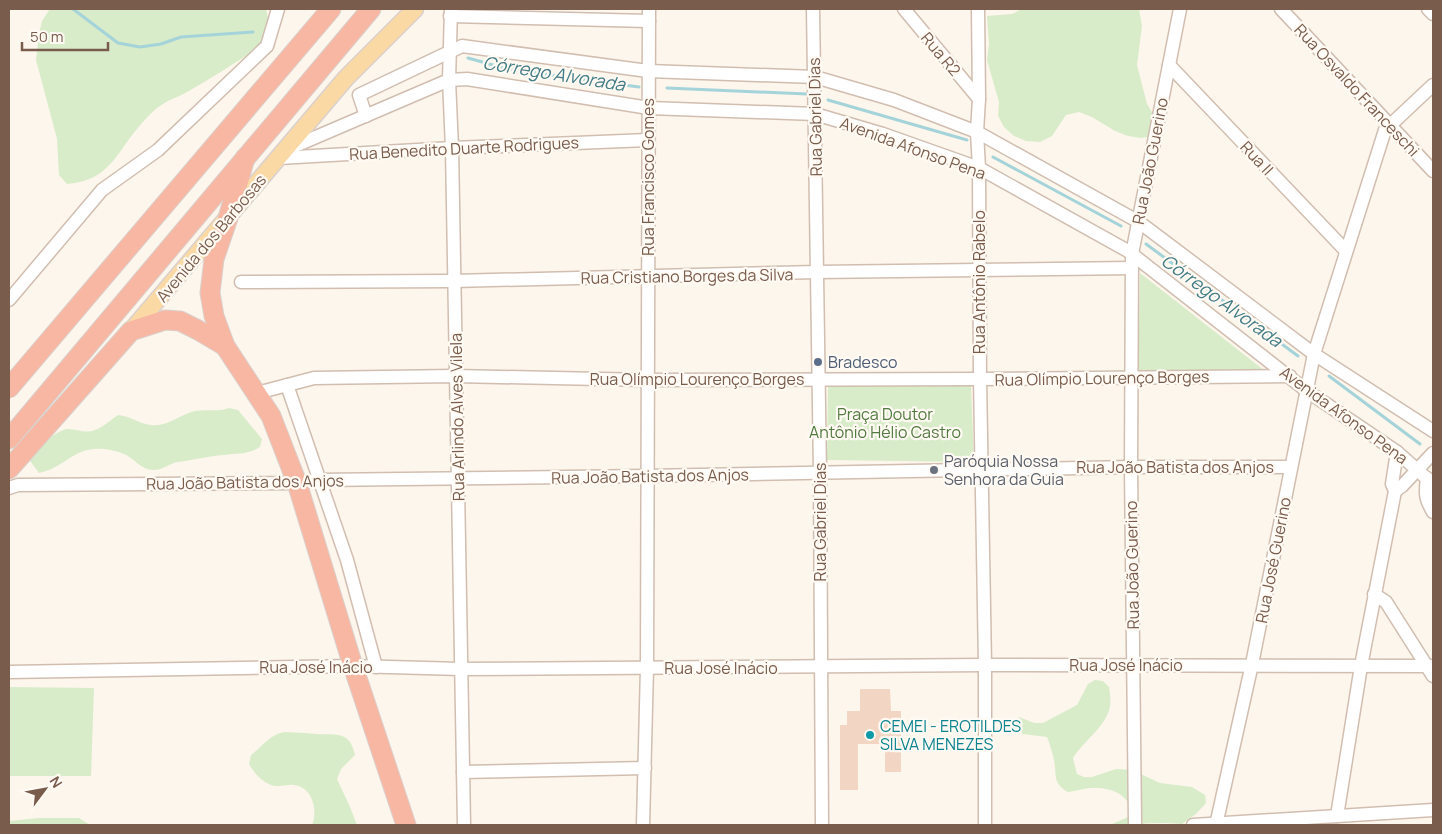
<svg xmlns="http://www.w3.org/2000/svg" width="1442" height="834" viewBox="0 0 1442 834" font-family="Manrope,sans-serif">
<style>
.green{fill:#d8ecc9}
.lines{fill:none;stroke-linecap:round;stroke-linejoin:round}
.stream{stroke:#a5d3da;stroke-width:3}
.building{fill:#f3d5c3}
.minor-casing{stroke:#d1beb0;stroke-width:15}
.major-casing{stroke:#dad1cd;stroke-width:19}
.highway-casing{stroke:#dad1cd;stroke-width:21}
.minor{stroke:#fff;stroke-width:12}
.major{stroke:#fbd9a5;stroke-width:16}
.highway{stroke:#f7b7a3;stroke-width:19}
.service-dot{fill:#5c6f8a;stroke:#fffaf3;stroke-width:2}
.worship-dot{fill:#6b7280;stroke:#fffaf3;stroke-width:2}
.culture-dot{fill:#0f9aa8;stroke:#fffaf3;stroke-width:2}
.labels{text-anchor:middle;dominant-baseline:central;stroke-width:4.5;stroke-linejoin:round;paint-order:stroke}
.street-label{font-size:16px;fill:#7a5c4d;stroke:#fffaf3}
.service-label{font-size:16px;fill:#4e5e75;stroke:#fffaf3;text-anchor:start}
.park-label{font-size:16px;fill:#537a41;stroke:#fffaf3}
.worship-label{font-size:16px;fill:#5b616d;stroke:#fffaf3;text-anchor:start}
.culture-label{font-size:16px;fill:#0d838f;stroke:#fffaf3;text-anchor:start}
.water-label{font-size:18px;font-style:italic;fill:#437c86;stroke:#fffaf3}
</style>
<rect width="100%" height="100%" fill="#fdf6ec"/>
<g class="green">
<path d="M50,9H266C271,26 266,37 255,50C233,64 210,79 187,92C179,97 170,99 163,104C156,108 149,115 143,122C117,150 111,181 67,184L59,175L57,139L36,60L39,34L42,21Z"/>
<path d="M1022,9H1139L1142,26L1137,65L1147,104L1162,128L1153,136L1141,138L1128,136L1115,131L1092,117L1079,112L1066,115L1052,136L1040,142L1026,141L1014,136L1004,127L998,116L999,102L987,60L989,44L987,16L1012,14Z"/>
<path d="M1140,273L1265,371L1138,372Z"/>
<path d="M828,386H971L974,462L827,460Z"/>
<path d="M229,408L238,410L262,439L260,447C248,455 237,453 224,455C208,456 193,460 178,462C170,463 161,471 153,470C141,470 134,458 124,454C115,450 103,448 94,449C73,450 61,469 39,473L28,458C35,450 57,429 68,429C78,429 85,434 95,430C104,427 110,420 118,415C130,416 140,424 151,425C168,427 180,414 195,411C207,409 218,412 229,408Z"/>
<path d="M1095,680L1103,681L1109,687C1110,693 1111,700 1110,707C1105,728 1084,740 1073,758L1077,774L1084,777H1092L1116,769L1132,770L1160,783L1192,787L1205,795L1206,803L1196,814L1182,824C1158,821 1134,825 1110,825L1128,817L1132,810C1126,793 1110,787 1092,788C1084,788 1076,791 1068,792C1052,783 1057,775 1054,760C1052,752 1050,744 1047,737L1023,734L1016,730V721L1019,717L1034,723H1043L1077,705L1088,684Z"/>
<path d="M9,687L94,688L91,776H9Z"/>
<path d="M284,732C295,732 305,733 316,734C335,735 350,730 355,755L341,769L337,779L350,807L357,825H312C318,811 313,787 294,785C287,784 278,788 271,785C261,781 254,773 249,764L251,755C263,746 269,735 284,732Z"/>
<path d="M39,818H79L90,825H9V821Z"/>
</g>
<g class="lines">
<g class="stream">
<path d="M73,9L118,43L140,47L161,44L181,37L253,32"/>
<path d="M468,58L507,69L639,87"/>
<path d="M667,88L807,94"/>
<path d="M828,100L967,140"/>
<path d="M993,157L1121,226"/>
<path d="M1146,244L1298,356"/>
<path d="M1329,376L1420,444"/>
</g>
</g>
<path class="building" d="M860,689H890L891,711H901V772H885V744H858V790H840V725H847V711H860Z"/>
<g class="lines">
<defs>
<g id="minor">
<path d="M451,9L449,80L452,148L464,825"/>
<path d="M813,9L820,472L822,825"/>
<path d="M904,9L979,99"/>
<path d="M978,9L979,99L977,132L979,168L980,379L985,665V825"/>
<path d="M1281,9L1433,171"/>
<path d="M1428,9L1433,14"/>
<path d="M450,16L649,21"/>
<path d="M1169,65L1346,251"/>
<path d="M366,116L359,95L462,46L648,71L815,77L894,100L977,132L1139,222L1314,354L1433,431"/>
<path d="M288,149L449,80L467,79L649,108L815,114L883,134L979,168L1128,251L1307,391L1397,452L1433,484"/>
<path d="M279,158L452,148L648,140"/>
<path d="M241,282L454,281L817,272L1132,268"/>
<path d="M9,300L102,190L158,150L267,46L278,9"/>
<path d="M287,385L347,560L376,667"/>
<path d="M257,393L314,378L455,376L647,380L980,379L1290,376"/>
<path d="M1427,478C1425,494 1425,498 1433,512"/>
<path d="M9,488L18,485L297,483L319,480L647,476L1131,467H1291"/>
<path d="M1395,491L1402,486L1433,453"/>
<path d="M1374,594L1386,602L1433,676"/>
<path d="M9,672L353,666L461,669L985,665L1433,666"/>
<path d="M463,772L645,768"/>
<path d="M1337,816L1361,666L1395,491L1392,484L1397,452"/>
<path d="M643,825L647,668L649,9"/>
<path d="M1135,825L1131,467L1132,254L1180,9"/>
<path d="M1193,825L1433,810"/>
<path d="M1216,825L1252,664L1314,354L1385,130L1433,85"/>
</g>
<path id="major" d="M131,331L346,78L415,9"/>
<g id="highway">
<path d="M245,158L228,218L214,259L210,293L214,316L225,346L271,416L297,483L353,666L406,825"/>
<path d="M9,388L331,9"/>
<path d="M9,439L371,9"/>
<path d="M9,469L131,331L165,320L180,321L198,330L225,346"/>
</g>
</defs>
<use href="#minor" class="minor-casing"/>
<use href="#major" class="major-casing"/>
<use href="#highway" class="highway-casing"/>
<use href="#minor" class="minor"/>
<use href="#major" class="major"/>
<use href="#highway" class="highway"/>
</g>
<circle class="service-dot" cx="818" cy="362" r="5"/>
<circle class="worship-dot" cx="934" cy="470" r="5"/>
<circle class="culture-dot" cx="870" cy="735" r="5"/>
<g class="labels">
<g class="street-label">
<text transform="translate(941 54) rotate(50)">Rua R2</text>
<text transform="translate(1357 90) rotate(47)">Rua Osvaldo Franceschi</text>
<text transform="translate(815 117) rotate(-91)">Rua Gabriel Dias</text>
<text transform="translate(464 148) rotate(-3)">Rua Benedito Duarte Rodrigues</text>
<text transform="translate(913 148) rotate(20)">Avenida Afonso Pena</text>
<text transform="translate(1257 158) rotate(47)">Rua II</text>
<text transform="translate(1150 161) rotate(-79)">Rua João Guerino</text>
<text transform="translate(648 177) rotate(-90)">Rua Francisco Gomes</text>
<text transform="translate(211 238) rotate(-50)">Avenida dos Barbosas</text>
<text transform="translate(687 276) rotate(-1)">Rua Cristiano Borges da Silva</text>
<text transform="translate(979 282) rotate(-90)">Rua Antônio Rabelo</text>
<text transform="translate(1102 378) rotate(-1)">Rua Olímpio Lourenço Borges</text>
<text x="697" y="379">Rua Olímpio Lourenço Borges</text>
<text transform="translate(1344 415) rotate(36)">Avenida Afonso Pena</text>
<text transform="translate(457 417) rotate(-91)">Rua Arlindo Alves Vilela</text>
<text x="1175" y="467">Rua João Batista dos Anjos</text>
<text transform="translate(650 476) rotate(-1)">Rua João Batista dos Anjos</text>
<text transform="translate(245 482) rotate(-1)">Rua João Batista dos Anjos</text>
<text transform="translate(820 522) rotate(-90)">Rua Gabriel Dias</text>
<text transform="translate(1273 560) rotate(-79)">Rua José Guerino</text>
<text transform="translate(1132 565) rotate(-91)">Rua João Guerino</text>
<text x="1126" y="665">Rua José Inácio</text>
<text x="316" y="667">Rua José Inácio</text>
<text x="721" y="668">Rua José Inácio</text>
</g>
<g class="service-label">
<text x="828" y="362">Bradesco</text>
</g>
<g class="park-label">
<text x="885" y="414">Praça Doutor<tspan x="885" dy="18">Antônio Hélio Castro</tspan></text>
</g>
<g class="worship-label">
<text x="944" y="461">Paróquia Nossa<tspan x="944" dy="18">Senhora da Guia</tspan></text>
</g>
<g class="culture-label">
<text x="880" y="726">CEMEI - EROTILDES<tspan x="880" dy="18">SILVA MENEZES</tspan></text>
</g>
<g class="water-label">
<text transform="translate(554 73) rotate(9)">Córrego Alvorada</text>
<text transform="translate(1222 300) rotate(36)">Córrego Alvorada</text>
</g>
</g>
<rect width="1442" height="834" fill="none" stroke="#7a5c4d" stroke-width="20"/>
<g transform="translate(45 789) rotate(58)" stroke="#fffaf3" stroke-width="4" paint-order="stroke">
<path d="M0-4L9 19L0 12L-9 19Z" fill="#7a5c4d"/>
<text y="-8" font-size="14" font-weight="bold" text-anchor="middle" fill="#7a5c4d">N</text>
</g>
<path d="M22 42v8h86v-8" fill="none" stroke="#7a5c4d" stroke-width="2.5"/>
<text x="30" y="42" font-size="15" fill="#7a5c4d" stroke="#fffaf3" stroke-width="4" paint-order="stroke">50 m</text>
</svg>
